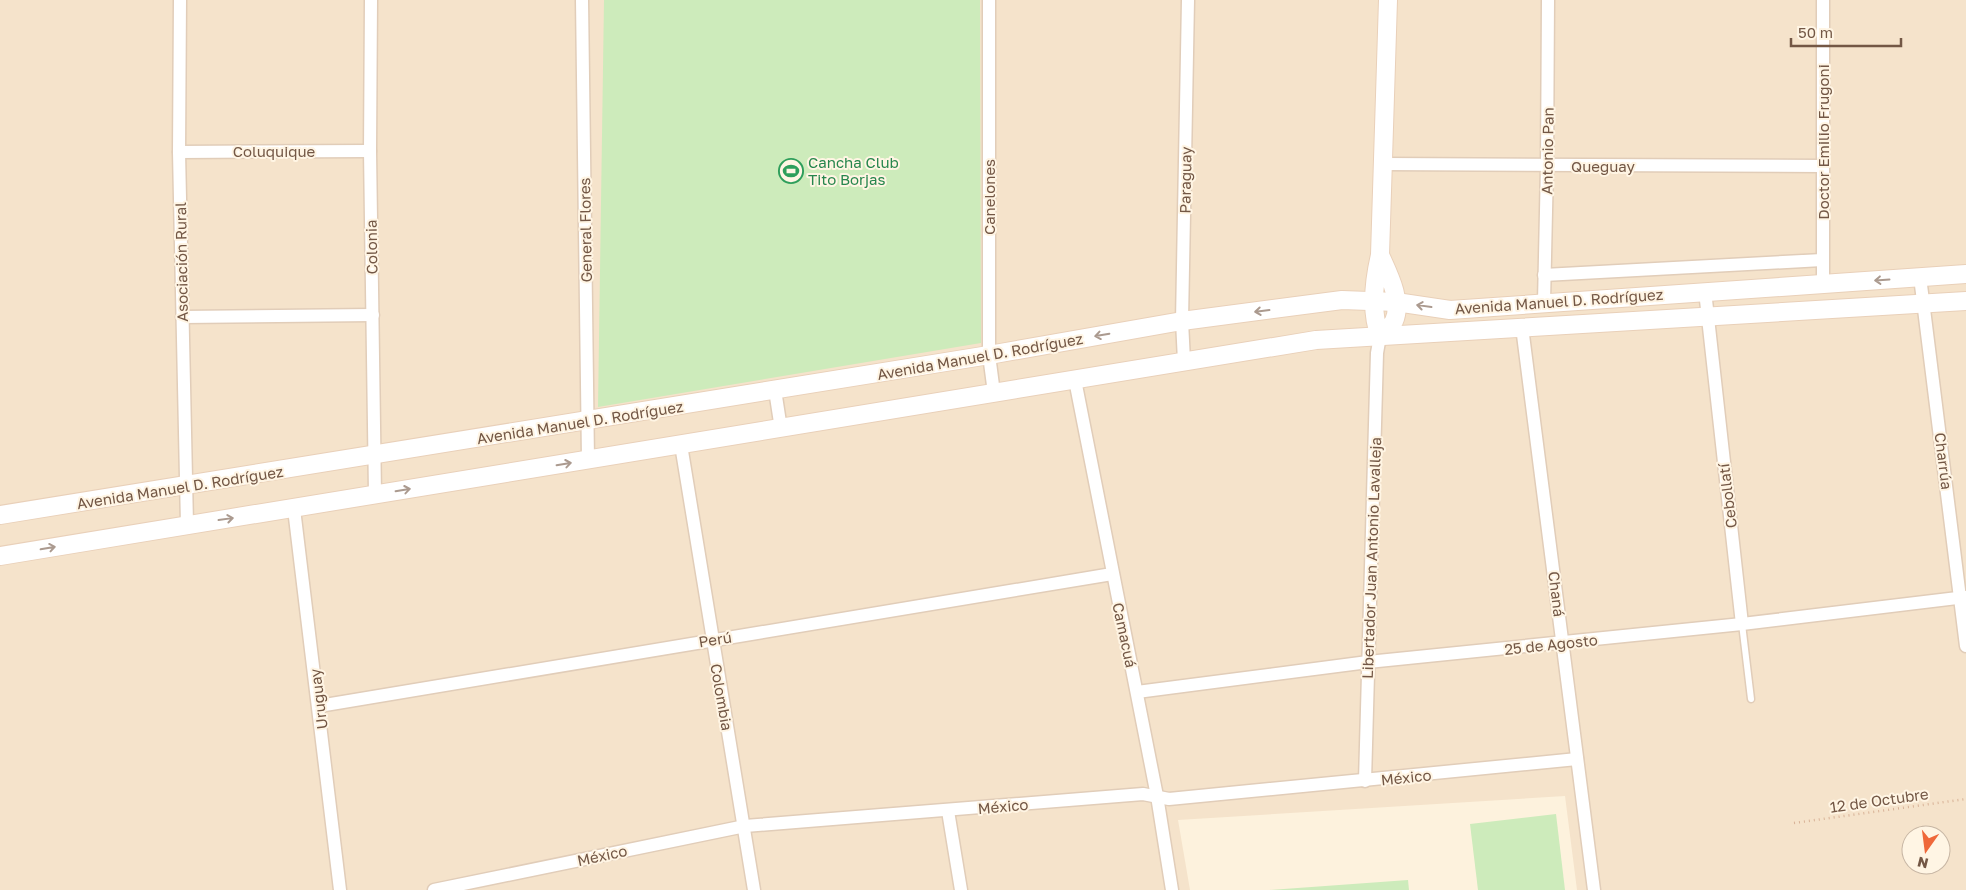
<svg xmlns="http://www.w3.org/2000/svg" width="1966" height="890" viewBox="0 0 1966 890" font-family="'Golos Text',sans-serif">
<style>
.residential{fill:#f5e3cb;fill-rule:evenodd}
.garden{fill:#cdebbb}
.lines{fill:none;stroke-linecap:round;stroke-linejoin:round}
.lane-casing{stroke:#e1cdb9;stroke-width:9}
.street-casing{stroke:#e1cdb9;stroke-width:15}
.secondary-casing{stroke:#e9d0b9;stroke-width:20}
.path{stroke:#d8b297;stroke-width:2.5;stroke-dasharray:1 4;stroke-linecap:butt}
.lane{stroke:#fff;stroke-width:6}
.street{stroke:#fff;stroke-width:12}
.secondary{stroke:#fff;stroke-width:18}
.oneway{stroke:#ab9a8f}
.labels{text-anchor:middle;dominant-baseline:central;stroke-width:4;stroke-linejoin:round;paint-order:stroke}
.street-label{font-size:15px;fill:#735745;stroke:#fff5e4}
.leisure-label{font-size:15px;fill:#27864d;stroke:#fff5e4;text-anchor:start}
</style>
<rect width="100%" height="100%" fill="#fdf2dd"/>
<path class="residential" d="M0,0H1966V890H1577L1565,796L1178,820L1190,890H0ZM1911,835H1941V865H1911Z"/>
<g class="garden">
<path d="M604,0H980L981,343L598,407Z"/>
<path d="M1556,814L1565,890H1478L1470,824Z"/>
<path d="M1408,880L1409,890H1269Z"/>
</g>
<g class="lines">
<defs>
<path id="lane" d="M1742,624L1751,699"/>
<g id="street">
<path d="M180,0L179,152L187,525"/>
<path d="M371,0L370,151L375,494"/>
<path d="M582,0L588,460"/>
<path d="M989,0V355L994,393"/>
<path d="M179,152L370,151"/>
<path d="M1383,164L1822,166"/>
<path d="M1544,275L1822,260"/>
<path d="M1920,277L1966,646"/>
<path d="M1823,284V0"/>
<path d="M1705,291L1742,624"/>
<path d="M1544,302L1547,166L1548,0"/>
<path d="M182,317L373,315"/>
<path d="M1522,327L1594,890"/>
<path d="M1184,361L1182,321L1188,0"/>
<path d="M1075,380L1157,796L1172,890"/>
<path d="M775,390L781,429"/>
<path d="M681,445L754,890"/>
<path d="M294,509L340,890"/>
<path d="M1137,692L1368,662L1742,624L1966,597"/>
<path d="M319,706L1112,574"/>
<path d="M1365,781L1377,353L1380,336"/>
<path d="M948,811L961,890"/>
<path d="M434,890L745,826L1143,794L1169,799L1577,759"/>
</g>
<g id="secondary">
<path d="M1380,255C1388,273 1403,301 1394,321C1391,327 1385,331 1380,336C1370,311 1374,281 1380,255L1388,0"/>
<path d="M0,515L989,355L1182,321L1342,300L1396,302L1450,310L1966,274"/>
<path d="M0,556L1316,340L1966,301"/>
</g>
</defs>
<use href="#lane" class="lane-casing"/>
<use href="#street" class="street-casing"/>
<use href="#secondary" class="secondary-casing"/>
<path class="path" d="M1794,823L1966,799"/>
<use href="#lane" class="lane"/>
<use href="#street" class="street"/>
<use href="#secondary" class="secondary"/>
</g>
<defs><path id="oneway-shaft" d="M-6 0H5M1.5-3L5.5 0L1.5 3" fill="none" stroke-width="1.6" stroke-linecap="round" stroke-linejoin="round" transform="scale(1.25)"/></defs>
<g class="oneway">
<use href="#oneway-shaft" transform="translate(1882 280) rotate(176)"/>
<use href="#oneway-shaft" transform="translate(1424 306) rotate(-172)"/>
<use href="#oneway-shaft" transform="translate(1262 311) rotate(173)"/>
<use href="#oneway-shaft" transform="translate(1102 335) rotate(170)"/>
<use href="#oneway-shaft" transform="translate(564 464) rotate(-9)"/>
<use href="#oneway-shaft" transform="translate(403 490) rotate(-9)"/>
<use href="#oneway-shaft" transform="translate(226 519) rotate(-8)"/>
<use href="#oneway-shaft" transform="translate(48 548) rotate(-10)"/>
</g>
<defs>
<symbol id="stadium-ring" viewBox="-11 -11 22 22"><circle r="9.5" fill="#fff5e4" stroke="#2e9e5b" stroke-width="1.5"/><path d="M0-5a6.5 5 0 1 0 0 10a6.5 5 0 1 0 0-10ZM-3.5-1.8h7v3.6h-7Z" fill="#2e9e5b"/></symbol>
</defs>
<g fill-rule="evenodd">
<use href="#stadium-ring" x="777" y="157" width="28" height="28"/>
</g>
<g class="labels">
<g class="street-label">
<text transform="translate(1823 142) rotate(-90)">Doctor Emilio Frugoni</text>
<text x="274" y="151">Coluquique</text>
<text transform="translate(1547 151) rotate(-89)">Antonio Pan</text>
<text x="1603" y="166">Queguay</text>
<text transform="translate(1185 180) rotate(-89)">Paraguay</text>
<text transform="translate(989 197) rotate(-90)">Canelones</text>
<text transform="translate(585 230) rotate(-91)">General Flores</text>
<text transform="translate(371 247) rotate(-91)">Colonia</text>
<text transform="translate(181 262) rotate(-91)">Asociación Rural</text>
<text transform="translate(1559 301) rotate(-4)">Avenida Manuel D. Rodríguez</text>
<text transform="translate(980 356) rotate(-10)">Avenida Manuel D. Rodríguez</text>
<text transform="translate(580 422) rotate(-9)">Avenida Manuel D. Rodríguez</text>
<text transform="translate(1944 461) rotate(83)">Charrúa</text>
<text transform="translate(180 487) rotate(-9)">Avenida Manuel D. Rodríguez</text>
<text transform="translate(1727 496) rotate(-97)">Cebollatí</text>
<text transform="translate(1371 558) rotate(-88)">Libertador Juan Antonio Lavalleja</text>
<text transform="translate(1557 594) rotate(83)">Chaná</text>
<text transform="translate(1125 635) rotate(78)">Camacuá</text>
<text transform="translate(715 639) rotate(-9)">Perú</text>
<text transform="translate(1551 644) rotate(-6)">25 de Agosto</text>
<text transform="translate(722 697) rotate(80)">Colombia</text>
<text transform="translate(318 699) rotate(-97)">Uruguay</text>
<text transform="translate(1406 777) rotate(-6)">México</text>
<text transform="translate(1879 800) rotate(-8)">12 de Octubre</text>
<text transform="translate(1003 806) rotate(-5)">México</text>
<text transform="translate(602 855) rotate(-12)">México</text>
</g>
<g class="leisure-label">
<text x="808" y="162">Cancha Club<tspan x="808" dy="17">Tito Borjas</tspan></text>
</g>
</g>
<g transform="translate(1926 850) rotate(194)"><circle r="24" fill="#fff5e4" stroke="#c7b6a4"/>
<path d="M0-4L9 19L0 12L-9 19Z" fill="#ef683a"/>
<text y="-8" font-size="14" font-weight="bold" text-anchor="middle" fill="#735745">N</text>
</g>
<path d="M1791 38v8h110v-8" fill="none" stroke="#735745" stroke-width="2.5"/>
<text x="1798" y="38" font-size="15" fill="#735745" stroke="#fff5e4" stroke-width="4" paint-order="stroke">50 m</text>
</svg>
